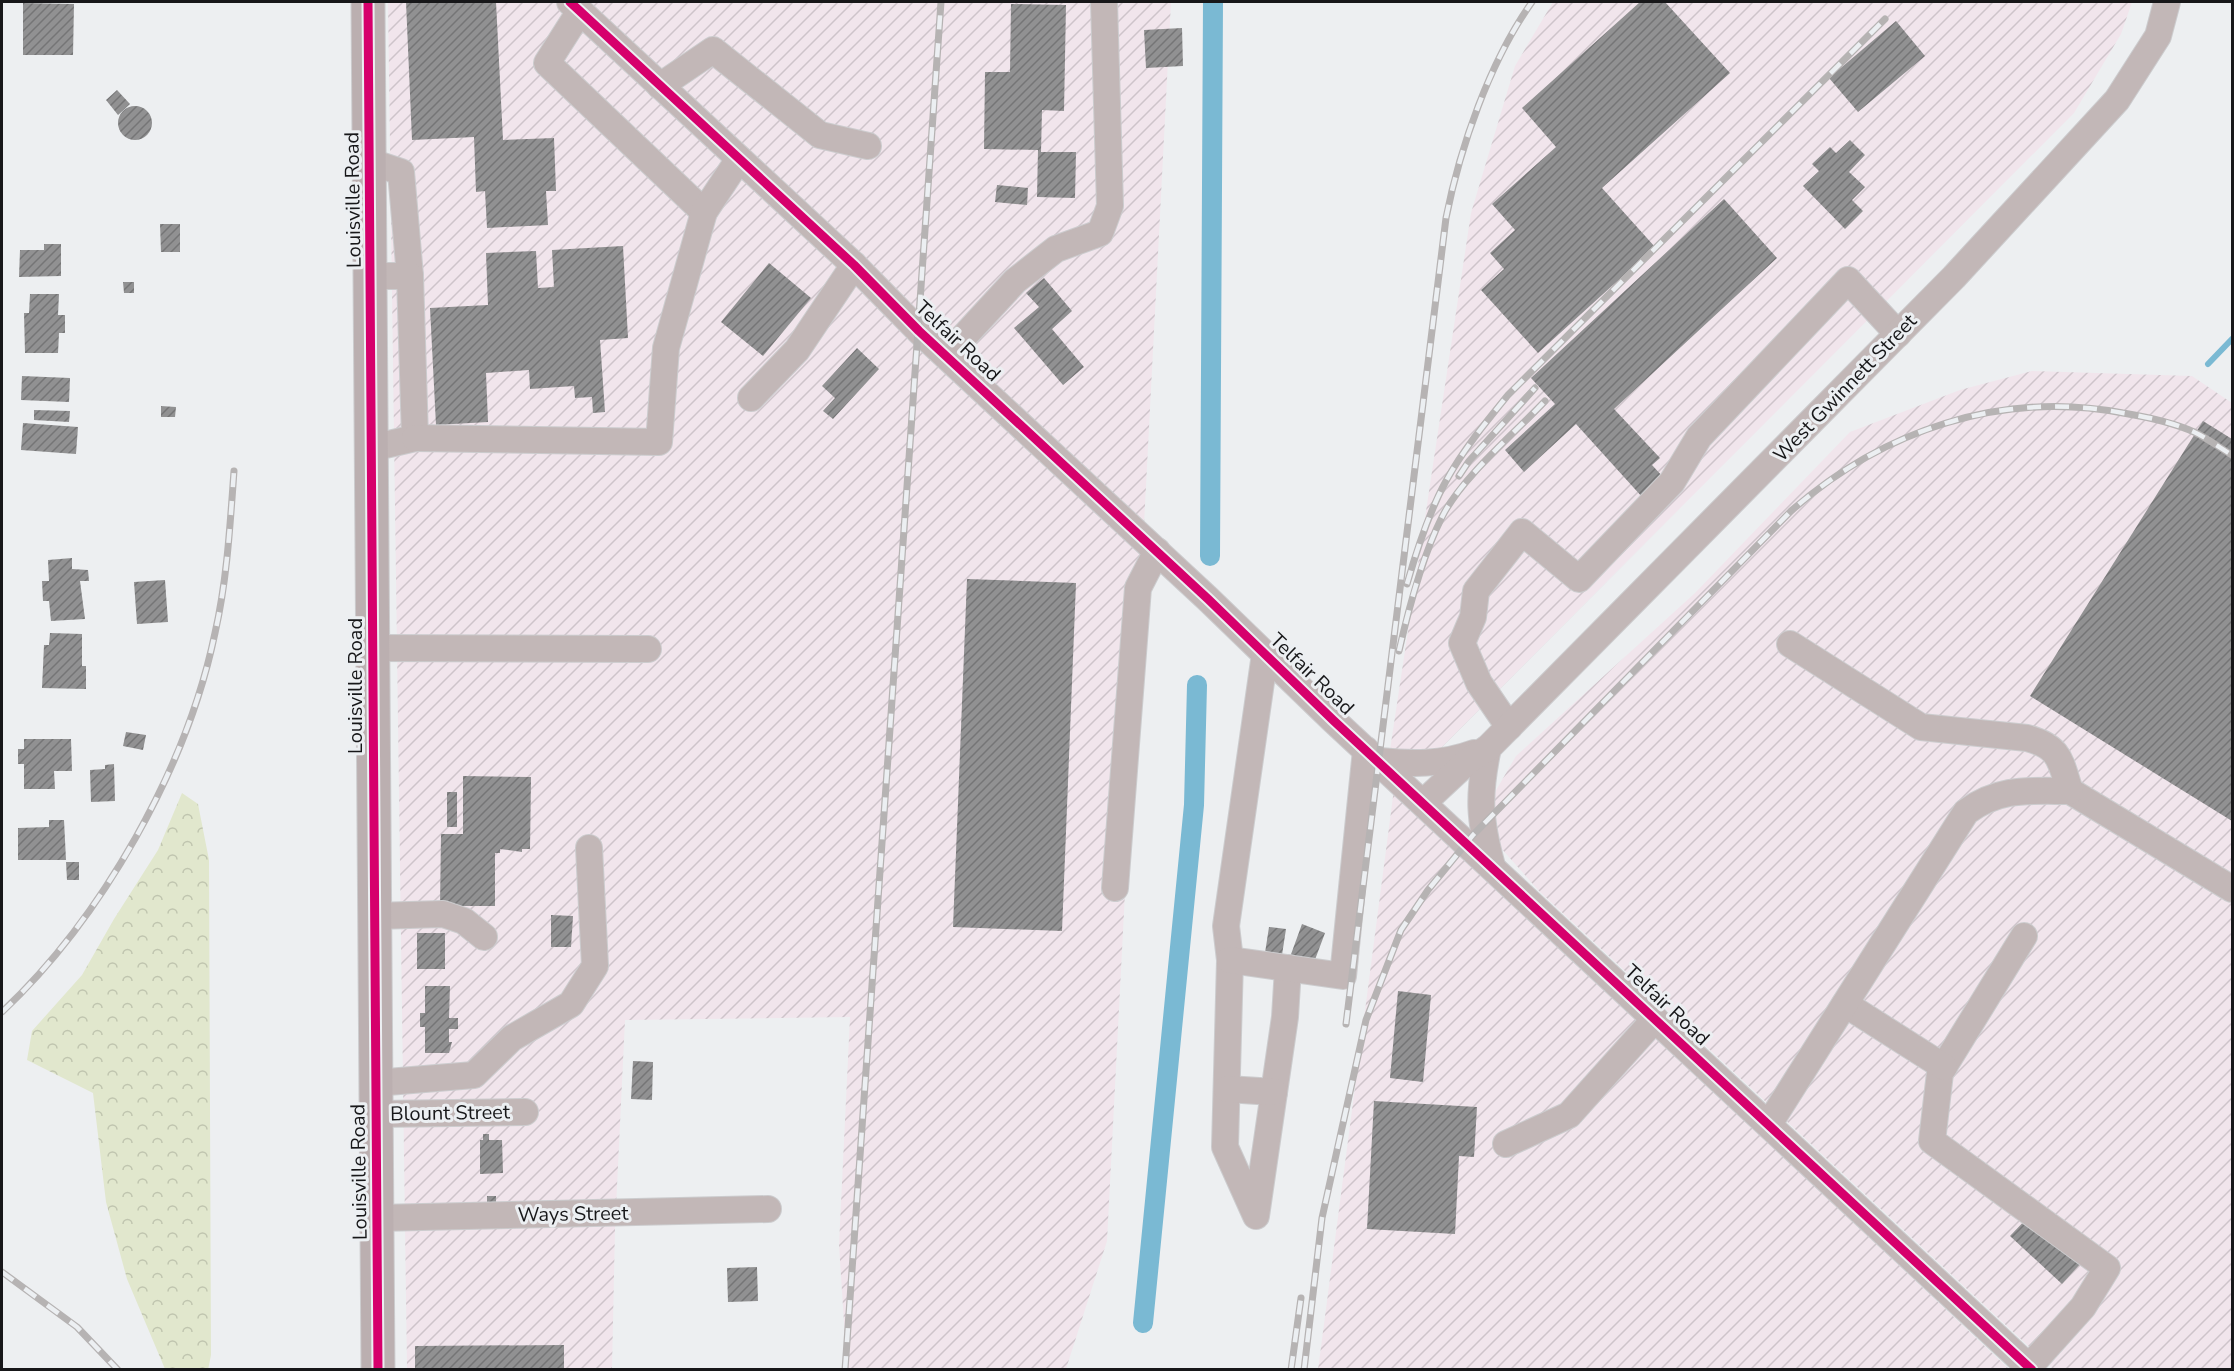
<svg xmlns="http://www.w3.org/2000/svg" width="2234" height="1371" viewBox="0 0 2234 1371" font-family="'Nunito Sans',sans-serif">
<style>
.industrial{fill:url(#industrial-furrows)}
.forest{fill:url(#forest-crowns)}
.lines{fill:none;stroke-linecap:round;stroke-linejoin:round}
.stream{stroke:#7ab9d3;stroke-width:6}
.canal{stroke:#7ab9d3;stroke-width:20}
.building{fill:url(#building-hatch)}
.minor-casing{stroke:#ccccce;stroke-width:28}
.major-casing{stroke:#ccccce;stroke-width:35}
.minor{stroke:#c2b7b7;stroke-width:26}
.major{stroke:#bbafb0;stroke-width:33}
.rail-casing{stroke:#b6b3b3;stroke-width:7}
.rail{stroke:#eceff2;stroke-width:4.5;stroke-dasharray:14;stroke-linecap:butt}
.cycleway-casing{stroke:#eceff2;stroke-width:13}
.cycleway{stroke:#d6006c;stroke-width:9}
.labels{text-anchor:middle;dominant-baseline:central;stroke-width:6;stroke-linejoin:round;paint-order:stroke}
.street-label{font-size:20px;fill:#171719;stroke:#eceff2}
</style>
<defs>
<pattern id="industrial-furrows" width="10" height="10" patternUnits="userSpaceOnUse" patternTransform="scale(1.5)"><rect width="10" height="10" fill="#f1e5ec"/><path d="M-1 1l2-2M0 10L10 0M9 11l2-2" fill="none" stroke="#cec4ca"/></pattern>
<pattern id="forest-crowns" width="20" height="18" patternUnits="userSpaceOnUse" patternTransform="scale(1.5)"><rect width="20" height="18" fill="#e1e7cd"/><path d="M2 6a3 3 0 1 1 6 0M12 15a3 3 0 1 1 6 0" fill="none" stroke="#c0c5af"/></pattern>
<pattern id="building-hatch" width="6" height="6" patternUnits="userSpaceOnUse" patternTransform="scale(1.5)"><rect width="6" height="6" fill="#919192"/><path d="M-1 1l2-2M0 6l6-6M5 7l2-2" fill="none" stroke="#757576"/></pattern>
</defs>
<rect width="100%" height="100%" fill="#edeff1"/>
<g class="industrial">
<path d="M388,2H1171L1107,1241L1066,1369H847L839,1245L850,1017L625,1020L615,1228L612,1369H407Z"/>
<path d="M1553,2H2132L2121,34L2074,113L1432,757L1390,750L1471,213L1515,66Z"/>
<path d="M2032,371L2192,376L2232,403V1369H2053L1539,891L1500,847L1491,799L1516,756L1695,593L1850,432L1960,390Z"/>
<path d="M1394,789L2009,1369L1318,1370Z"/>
</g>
<path class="forest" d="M182,793L198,804L209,860L211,1355L208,1370L165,1369L127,1279L106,1202L93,1093L27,1060L32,1031L82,975L114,919L158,850Z"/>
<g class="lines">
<path class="stream" d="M2208,364L2232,339"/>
<g class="canal">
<path d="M1210,556L1213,2"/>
<path d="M1143,1323L1194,805L1197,685"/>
</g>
</g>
<g class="building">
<path d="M406,2H496L503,140L554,138L556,191H546L548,225L487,228L485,191L476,192L474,137L412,140Z"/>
<path d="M1640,2H1665L1730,73L1602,188L1655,247L1538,353L1481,290L1504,269L1490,253L1515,230L1492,204L1556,147L1522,108Z"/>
<path d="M23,3L74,4L73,55H23Z"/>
<path d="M1011,4L1066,5L1064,111L1042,110L1041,152H1076L1075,198L1037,197L1038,150L984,149L985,72H1010Z"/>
<path d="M1896,21L1925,56L1858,112L1829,78Z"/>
<path d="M1182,28L1183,66L1146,68L1144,30Z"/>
<path d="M117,90L130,104L118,115L106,100Z"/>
<circle cx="135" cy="123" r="17"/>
<path d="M1850,140L1865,155L1849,172L1865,187L1852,200L1863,211L1845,229L1803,186L1819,171L1812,164L1830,147L1836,153Z"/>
<path d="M997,185L1028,188L1027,205L995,202Z"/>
<path d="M1724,199L1777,258L1614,409L1660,458L1652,465L1664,478L1643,498L1576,424L1524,472L1505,450L1555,404L1531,378Z"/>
<path d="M160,224H180V252H161Z"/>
<path d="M44,244H61V276L19,277L20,250H44Z"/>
<path d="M623,246L628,338L600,340L605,412L593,413L592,397L575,398L574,386L530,389L529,370L486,373L488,422L436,425L430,308L488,305L486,253L536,251L538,288L554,287L552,250Z"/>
<path d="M769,263L811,298L763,356L721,322Z"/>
<path d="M1044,278L1072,311L1052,329L1084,367L1063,385L1014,328L1039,307L1026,293Z"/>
<path d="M123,282H134V293H124Z"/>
<path d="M30,294H59L58,315H65V333H59L58,353H25L24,313H29Z"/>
<path d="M857,348L879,369L833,419L823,411L835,398L822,386Z"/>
<path d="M22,376L70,378L69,402L21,400Z"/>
<path d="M161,406L176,407L175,417H161Z"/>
<path d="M34,410L70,411L69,422L34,420Z"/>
<path d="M2203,421L2232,439V821L2030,696Z"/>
<path d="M23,423L78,427L76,454L21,450Z"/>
<path d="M72,558V569L88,570L89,581H80L85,619L51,621L49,601H43L42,581H49L48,560Z"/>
<path d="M967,579L1076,583L1062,931L953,927Z"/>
<path d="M165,580L168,622L137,624L134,582Z"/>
<path d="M50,633L82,634V666H86V689L42,688L44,645H49Z"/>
<path d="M126,732L146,735L143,750L123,746Z"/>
<path d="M24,739H71L72,771H54L55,789H24V764H18V749H24Z"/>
<path d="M114,764L115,801L91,802L90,770L105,769V765Z"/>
<path d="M463,776L531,777L530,849H522V852L500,849V853H495V906H440L441,834H463Z"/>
<rect x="447" y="792" width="10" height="35"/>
<path d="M49,820H64L66,860H18V828L49,827Z"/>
<path d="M66,862H79V880H67Z"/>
<path d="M551,915L573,916L571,947H551Z"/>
<path d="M1302,924L1325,933L1313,965L1290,957Z"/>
<path d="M1269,927L1286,929L1282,955L1265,953Z"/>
<rect x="417" y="933" width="28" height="36"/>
<path d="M425,986H450L449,1018H458V1029H449V1042H452L449,1053H425V1027H420V1013H425Z"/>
<path d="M1398,991L1431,995L1423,1082L1390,1078Z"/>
<path d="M633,1061L653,1062L652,1100L631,1099Z"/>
<path d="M1374,1101L1477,1107L1474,1157L1459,1156L1455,1234L1367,1229Z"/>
<path d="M483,1134H489V1140H502L503,1173L480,1174V1140H483Z"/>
<rect x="487" y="1196" width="9" height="13"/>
<path d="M2030,1215L2081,1263L2062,1284L2010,1236Z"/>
<path d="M757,1267L758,1301L728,1302L727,1268Z"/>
<path d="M564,1345V1369L415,1370V1346Z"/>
</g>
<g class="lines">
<defs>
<g id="minor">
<path d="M570,2L854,265L919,331L1208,599L1333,720L2032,1370"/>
<path d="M580,11L547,63L704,212"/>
<path d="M660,86L713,50L820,135L868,146"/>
<path d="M371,162L401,172L410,276"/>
<path d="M371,276H410L415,438L372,448"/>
<path d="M947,355L1015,281L1056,249L1100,233L1110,206L1104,2"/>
<path d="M751,398L797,350L854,265"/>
<path d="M415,438L659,442L666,348L704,212L739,159"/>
<path d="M1790,644L1921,727L2027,738C2061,747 2060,761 2070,791L2232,889"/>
<path d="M373,648L648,649"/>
<path d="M1265,654L1226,926L1230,960L1225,1147L1256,1216L1285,1017L1288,968"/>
<path d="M1509,727L1479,683L1462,643L1473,617L1476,591L1522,532L1579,579L1672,482L1699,437L1848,280L1898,334"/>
<path d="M1488,748C1478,795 1479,819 1492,866"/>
<path d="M1379,761C1411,764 1442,765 1474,753"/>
<path d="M1424,802L1468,761L1488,748L1954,277L2117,100L2158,36L2167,2"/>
<path d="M1115,888L1138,588L1157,551"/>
<path d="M375,916L443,914L464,921L484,937"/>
<path d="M2024,936L1940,1073L1932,1141L2107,1268L2083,1307L2029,1367"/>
<path d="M1230,960L1343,976L1366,750"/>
<path d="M1845,1004L1944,1067"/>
<path d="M375,1083L474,1075L512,1038L571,1004L595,966L589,848"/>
<path d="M1227,1089L1274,1092"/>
<path d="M376,1114L525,1112"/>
<path d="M1769,1124L1966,812C2000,787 2029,791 2070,791"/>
<path d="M1506,1144L1569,1115L1655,1019"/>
<path d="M378,1218L768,1209"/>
</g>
<path id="major" d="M368,2L378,1370"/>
</defs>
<use href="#minor" class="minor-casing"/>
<use href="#major" class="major-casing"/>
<use href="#minor" class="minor"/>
<use href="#major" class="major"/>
<defs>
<g id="rail">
<path d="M1459,476L1469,461L1535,388"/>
<path d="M1407,584C1417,549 1429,512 1446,481C1463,450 1486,422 1508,395L1885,19"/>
<path d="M1399,651C1409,607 1422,557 1442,517C1461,478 1515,433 1545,401"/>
<path d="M2,1012C102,918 187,768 215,633C227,580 230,526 234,471"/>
<path d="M1346,1024L1446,218C1460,147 1490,61 1532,2"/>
<path d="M2,1272L77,1327L118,1370"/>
<path d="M845,1370L941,2"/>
<path d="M1291,1370L1301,1298"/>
<path d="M1304,1370L1322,1218L1366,1020L1401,930L1428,890L1473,835L1791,511C1883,430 2002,390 2123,413C2147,417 2172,422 2194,432C2207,438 2220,448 2232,455"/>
</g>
</defs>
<use href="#rail" class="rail-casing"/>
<use href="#rail" class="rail"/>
<defs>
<g id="cycleway">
<path d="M368,2L378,1370"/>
<path d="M570,2L854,265L919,331L1208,599L1333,720L2032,1370"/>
</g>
</defs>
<use href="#cycleway" class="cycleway-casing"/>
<use href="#cycleway" class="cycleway"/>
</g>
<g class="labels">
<g class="street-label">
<text transform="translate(353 200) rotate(-91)">Louisville Road</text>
<text transform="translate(958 341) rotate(43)">Telfair Road</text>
<text transform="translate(1845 388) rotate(-46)">West Gwinnett Street</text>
<text transform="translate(1312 674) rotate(44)">Telfair Road</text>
<text transform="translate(355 686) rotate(-90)">Louisville Road</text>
<text transform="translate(1667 1005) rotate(43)">Telfair Road</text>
<text transform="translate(450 1113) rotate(-1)">Blount Street</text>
<text transform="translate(359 1172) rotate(-91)">Louisville Road</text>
<text transform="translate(573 1214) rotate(-1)">Ways Street</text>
</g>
</g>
<rect width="2234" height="1371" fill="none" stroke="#171719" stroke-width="6"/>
</svg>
